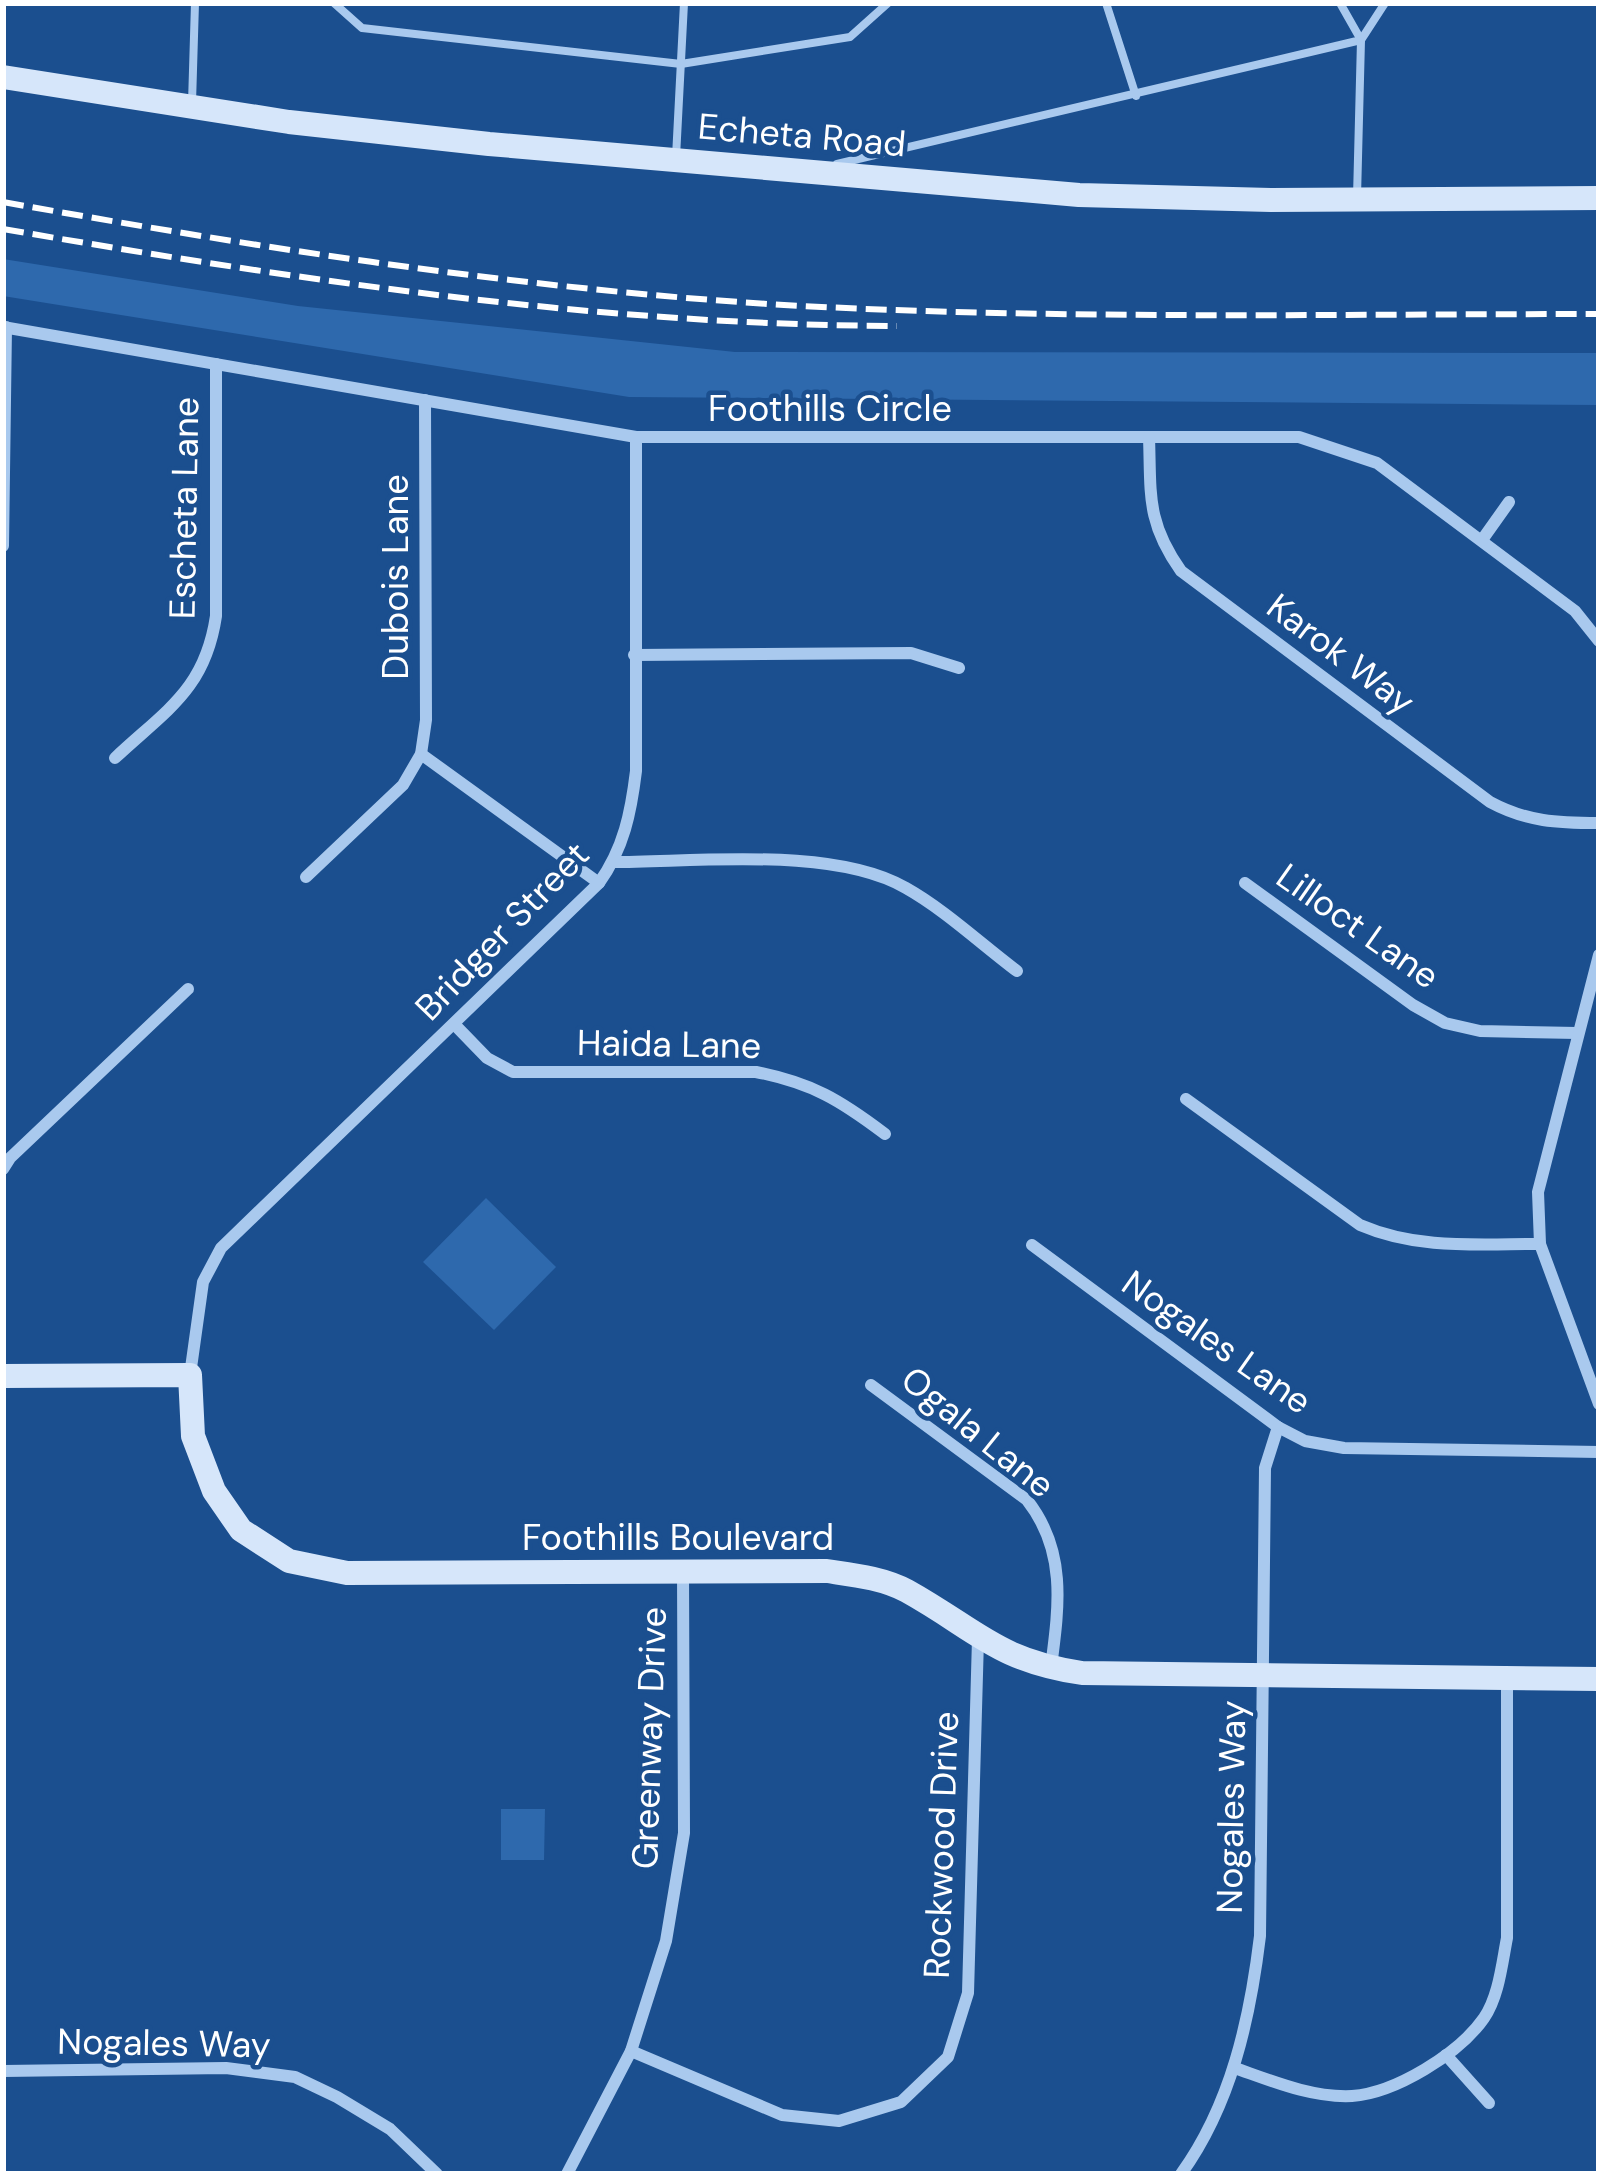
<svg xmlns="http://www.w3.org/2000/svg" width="1602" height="2177" viewBox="0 0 1602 2177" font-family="'DM Sans',sans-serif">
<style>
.green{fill:#2e69ad}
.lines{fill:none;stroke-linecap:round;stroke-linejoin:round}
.lane{stroke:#a9c9ee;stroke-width:8}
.street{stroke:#a9c9ee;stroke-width:12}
.secondary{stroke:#d6e6fa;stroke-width:24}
.rail{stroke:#fff;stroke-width:6;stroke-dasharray:21 9;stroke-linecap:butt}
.labels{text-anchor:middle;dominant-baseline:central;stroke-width:9;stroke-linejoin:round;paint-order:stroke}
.street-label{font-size:36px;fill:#fff;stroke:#1b4f8f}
</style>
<rect width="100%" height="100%" fill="#1b4f8f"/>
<g class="green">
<path d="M3,259L298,306L735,352L1599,353V405L629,397L3,296Z"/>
<path d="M486,1198L556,1267L494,1330L423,1262Z"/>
<path d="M501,1809H545L544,1860H501Z"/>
</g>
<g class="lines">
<g class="lane">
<path d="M334,3L362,28L681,64L850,37L888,3"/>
<path d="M1106,3L1136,96"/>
<path d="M192,103L195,3"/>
<path d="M676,157L684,3"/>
<path d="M837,164L1361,40L1340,3"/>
<path d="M1357,197L1361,40L1385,3"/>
</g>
<g class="street">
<path d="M3,327L636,437H1299L1377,463L1575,611L1599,641"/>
<path d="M1149,437C1151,494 1146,522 1181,571L1490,802C1527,822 1558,823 1599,823"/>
<path d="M1482,540L1509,502"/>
<path d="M3,546L6,327"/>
<path d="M634,655L911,653L959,668"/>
<path d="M421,754L599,883"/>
<path d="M115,758C166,710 205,690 216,616V364"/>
<path d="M613,862C697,862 834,846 906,888C945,910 981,944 1017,971"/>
<path d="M306,877L403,785L421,754L426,720L425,400"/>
<path d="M1245,883L1413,1005L1445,1023L1480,1031L1577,1033"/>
<path d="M1599,955L1538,1192L1540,1244L1599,1404"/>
<path d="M454,1024L487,1058L513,1072H756C812,1083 840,1100 885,1134"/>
<path d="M1186,1099L1360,1225C1418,1250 1478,1244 1540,1244"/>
<path d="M3,1169L10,1158L188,989"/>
<path d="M1032,1245L1278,1427L1305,1441L1344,1448L1599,1452"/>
<path d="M190,1375L203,1282L221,1248L599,883C624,848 631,812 636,771V437"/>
<path d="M871,1385L1027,1500C1067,1551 1059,1606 1051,1667"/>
<path d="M631,2051L782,2115L839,2121L901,2102L948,2057L968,1993L978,1639"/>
<path d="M1446,2055L1489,2103"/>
<path d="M1235,2068C1272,2081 1312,2098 1352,2096C1395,2093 1459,2054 1484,2018C1499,1996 1502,1963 1507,1938V1679"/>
<path d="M3,2071L226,2068L295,2077L337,2097L390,2129L437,2174"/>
<path d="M567,2174L631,2051L666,1941L684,1833L683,1571"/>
<path d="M1181,2174C1231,2105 1250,2019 1260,1936L1265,1468L1278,1427"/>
</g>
<g class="secondary">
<path d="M3,77L289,122L489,144L1079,195L1271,200L1599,198"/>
<path d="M3,1376L190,1375L193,1436L214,1491L241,1530L289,1561L347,1573L827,1571C854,1575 883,1578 907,1591C977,1630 996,1660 1082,1673L1599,1679"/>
</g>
<g class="rail">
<path d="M3,202C261,248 522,289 784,305C1055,320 1328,314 1599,314"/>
<path d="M3,229C299,280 596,325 897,326"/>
</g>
</g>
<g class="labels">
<g class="street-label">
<text transform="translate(802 135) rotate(5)">Echeta Road</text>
<text x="830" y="408">Foothills Circle</text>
<text transform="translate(184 508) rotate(-89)">Escheta Lane</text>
<text transform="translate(395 577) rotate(-90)">Dubois Lane</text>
<text transform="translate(1341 654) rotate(37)">Karok Way</text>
<text transform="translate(1358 926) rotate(35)">Lilloct Lane</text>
<text transform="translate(502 931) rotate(-46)">Bridger Street</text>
<text transform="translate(669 1044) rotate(1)">Haida Lane</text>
<text transform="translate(1217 1342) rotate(35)">Nogales Lane</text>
<text transform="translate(978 1432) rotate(39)">Ogala Lane</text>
<text x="678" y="1537">Foothills Boulevard</text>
<text transform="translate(649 1738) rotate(-88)">Greenway Drive</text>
<text transform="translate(1231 1807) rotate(-89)">Nogales Way</text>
<text transform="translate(941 1845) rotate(-88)">Rockwood Drive</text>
<text transform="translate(164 2043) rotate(1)">Nogales Way</text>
</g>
</g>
<rect width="1602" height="2177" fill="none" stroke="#ffffff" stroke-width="12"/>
</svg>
